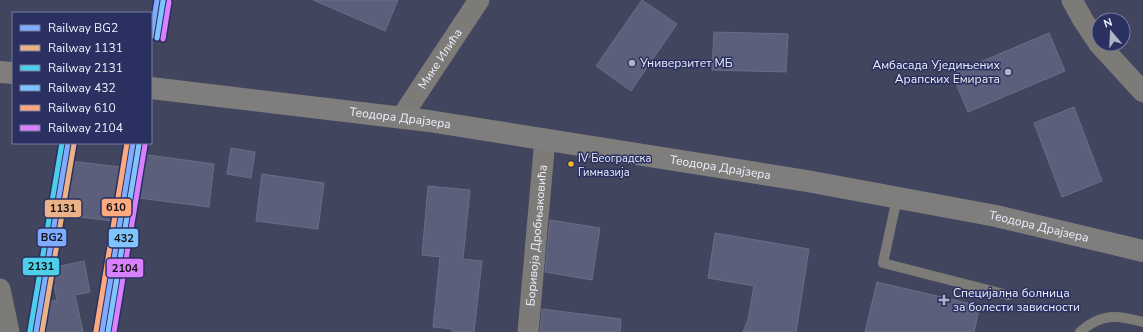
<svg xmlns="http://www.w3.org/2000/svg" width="1143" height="332" viewBox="0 0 1143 332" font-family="'Nunito Sans',sans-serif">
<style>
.building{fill:#5b5f7c;stroke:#6a6e83}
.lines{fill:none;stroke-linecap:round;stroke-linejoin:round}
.lane{stroke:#7d7b78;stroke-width:10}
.street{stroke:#7d7b78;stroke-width:21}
.secondary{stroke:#7f7e7d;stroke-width:22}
.rail-1-casing{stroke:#2a3160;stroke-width:8}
.rail-2-casing{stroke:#2a3160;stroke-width:8}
.rail-3-casing{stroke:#2a3160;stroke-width:8}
.rail-4-casing{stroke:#2a3160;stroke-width:8}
.rail-5-casing{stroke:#2a3160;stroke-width:8}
.rail-6-casing{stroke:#2a3160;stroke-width:8}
.rail-1{stroke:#80acff;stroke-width:5}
.rail-2{stroke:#ebb288;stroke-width:5}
.rail-3{stroke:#4dcfeb;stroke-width:5}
.rail-4{stroke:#80c4ff;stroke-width:5}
.rail-5{stroke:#ffa980;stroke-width:5}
.rail-6{stroke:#d880ff;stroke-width:5}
.poi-dot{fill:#b1b4c5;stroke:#2a3160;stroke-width:1.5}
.bus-dot{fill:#f9b220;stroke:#2a3160;stroke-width:1.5}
.labels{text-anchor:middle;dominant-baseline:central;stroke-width:3;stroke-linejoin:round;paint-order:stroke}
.bus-label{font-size:11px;fill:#edf0fc;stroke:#2a3160;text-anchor:start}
.street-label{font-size:12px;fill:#edf0fc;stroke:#2a3160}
.poi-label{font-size:12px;fill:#edf0fc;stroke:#2a3160;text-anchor:start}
.line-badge{stroke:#2a3160;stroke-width:1.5}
.pale-badge-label{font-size:11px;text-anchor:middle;font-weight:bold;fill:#111}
</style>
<rect width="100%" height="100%" fill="#41455e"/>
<g class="building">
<path d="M313,0H398L385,31Z"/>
<path d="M642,0L677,24L631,91L596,66Z"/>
<path d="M714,32L788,34L786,72L712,70Z"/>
<path d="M1049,33L1065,71L968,112L952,74Z"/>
<path d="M1074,107L1102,181L1062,197L1034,123Z"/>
<path d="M231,148L255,152L251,178L227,174Z"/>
<path d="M141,154L214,164L209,207L115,195L112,221L63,215L70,161L138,169Z"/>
<path d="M262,174L324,183L318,229L256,221Z"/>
<path d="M428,186L470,190L463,259L482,261L474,332H452V329L433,327L440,257L422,255Z"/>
<path d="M550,220L600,228L592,280L545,272Z"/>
<path d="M715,233L809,249L796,332H743L748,319L754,286L708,278Z"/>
<path d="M84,261L90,292L75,295L83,332H47L41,304L57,300L50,268Z"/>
<path d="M877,282L980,306L974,332H865Z"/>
<path d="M542,309L621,319L620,332H540Z"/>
</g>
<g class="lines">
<g class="lane">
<path d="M897,198L883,263L1008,295"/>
<path d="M1080,332C1101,313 1117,315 1143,322"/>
</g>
<g class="street">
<path d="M1072,0L1083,20L1099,44"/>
<path d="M1099,44L1143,92"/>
<path id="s1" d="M401,118L479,0"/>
<path d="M0,289L9,332"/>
<path id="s2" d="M528,332L545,139"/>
</g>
<g class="secondary">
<path d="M0,72L13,73"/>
<path id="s3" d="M151,88L429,121L807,181L996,216L1143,251"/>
</g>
<defs>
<g id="rail-1">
<path d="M151,37L157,0"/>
<path d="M36,332L68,143"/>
<path d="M102,332L133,143"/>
</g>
<path id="rail-2" d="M42,332L74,144"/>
<path id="rail-3" d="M30,331L62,143"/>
<g id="rail-4">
<path d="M157,38L163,1"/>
<path d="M108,332L139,144"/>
</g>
<path id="rail-5" d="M96,331L127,143"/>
<g id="rail-6">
<path d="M163,39L169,2"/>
<path d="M114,332L145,145"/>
</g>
</defs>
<use href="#rail-1" class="rail-1-casing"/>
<use href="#rail-2" class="rail-2-casing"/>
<use href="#rail-3" class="rail-3-casing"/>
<use href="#rail-4" class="rail-4-casing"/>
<use href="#rail-5" class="rail-5-casing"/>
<use href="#rail-6" class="rail-6-casing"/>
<use href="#rail-1" class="rail-1"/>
<use href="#rail-2" class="rail-2"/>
<use href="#rail-3" class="rail-3"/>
<use href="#rail-4" class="rail-4"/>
<use href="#rail-5" class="rail-5"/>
<use href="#rail-6" class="rail-6"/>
</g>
<g class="poi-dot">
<circle cx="632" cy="63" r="4"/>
<circle cx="1008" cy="72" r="4"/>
<path d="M942 294h4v4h4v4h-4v4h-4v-4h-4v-4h4z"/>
</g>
<circle class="bus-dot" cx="571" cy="164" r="3.5"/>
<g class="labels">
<g class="bus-label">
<text x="578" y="158">IV Београдска<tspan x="578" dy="14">Гимназија</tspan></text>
</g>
<g class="street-label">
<text stroke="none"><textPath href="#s1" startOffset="71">Мике Илића</textPath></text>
<text stroke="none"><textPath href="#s3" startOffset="251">Теодора Драјзера</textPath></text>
<text stroke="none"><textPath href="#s3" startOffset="575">Теодора Драјзера</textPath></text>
<text stroke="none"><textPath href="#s3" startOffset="899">Теодора Драјзера</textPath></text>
<text stroke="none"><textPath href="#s2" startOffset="97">Боривоја Дробњаковића</textPath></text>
</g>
<g class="poi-label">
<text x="640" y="63">Универзитет МБ</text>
<text x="1000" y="65" text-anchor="end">Амбасада Уједињених<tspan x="1000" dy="14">Арапских Емирата</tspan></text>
<text x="953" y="293">Специјална болница<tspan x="953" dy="14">за болести зависности</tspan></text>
</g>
</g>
<g class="line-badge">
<rect x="101" y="198" width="31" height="19" rx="4" fill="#ffa980"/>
<rect x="44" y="199" width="38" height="19" rx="4" fill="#ebb288"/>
<rect x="37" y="228" width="30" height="19" rx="4" fill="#80acff"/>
<rect x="108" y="228" width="31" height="20" rx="4" fill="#80c4ff"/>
<rect x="22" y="257" width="38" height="19" rx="4" fill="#4dcfeb"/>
<rect x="106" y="258" width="38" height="20" rx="4" fill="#d880ff"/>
</g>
<g class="pale-badge-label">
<text x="116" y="211">610</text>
<text x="63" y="212">1131</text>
<text x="52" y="241">BG2</text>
<text x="124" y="242">432</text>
<text x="41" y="270">2131</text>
<text x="125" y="272">2104</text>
</g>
<rect x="12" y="12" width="140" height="132" fill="#2a3160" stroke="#787d9e"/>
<rect x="20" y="25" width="20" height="6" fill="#80acff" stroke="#787d9e"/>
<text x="48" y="32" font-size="12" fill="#edf0fc">Railway BG2</text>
<rect x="20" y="45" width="20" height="6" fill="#ebb288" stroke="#787d9e"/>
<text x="48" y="52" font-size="12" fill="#edf0fc">Railway 1131</text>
<rect x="20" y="65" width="20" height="6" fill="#4dcfeb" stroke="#787d9e"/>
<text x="48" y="72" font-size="12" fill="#edf0fc">Railway 2131</text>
<rect x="20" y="85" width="20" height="6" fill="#80c4ff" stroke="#787d9e"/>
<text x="48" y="92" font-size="12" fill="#edf0fc">Railway 432</text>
<rect x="20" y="105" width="20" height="6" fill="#ffa980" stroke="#787d9e"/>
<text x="48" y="112" font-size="12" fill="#edf0fc">Railway 610</text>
<rect x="20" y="125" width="20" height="6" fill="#d880ff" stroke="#787d9e"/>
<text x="48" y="132" font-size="12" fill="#edf0fc">Railway 2104</text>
<g transform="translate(1111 32) rotate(341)"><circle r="19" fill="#2a3160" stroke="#787d9e"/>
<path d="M0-3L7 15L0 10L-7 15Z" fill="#b1b4c5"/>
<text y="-6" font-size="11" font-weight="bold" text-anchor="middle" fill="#edf0fc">N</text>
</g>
</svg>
